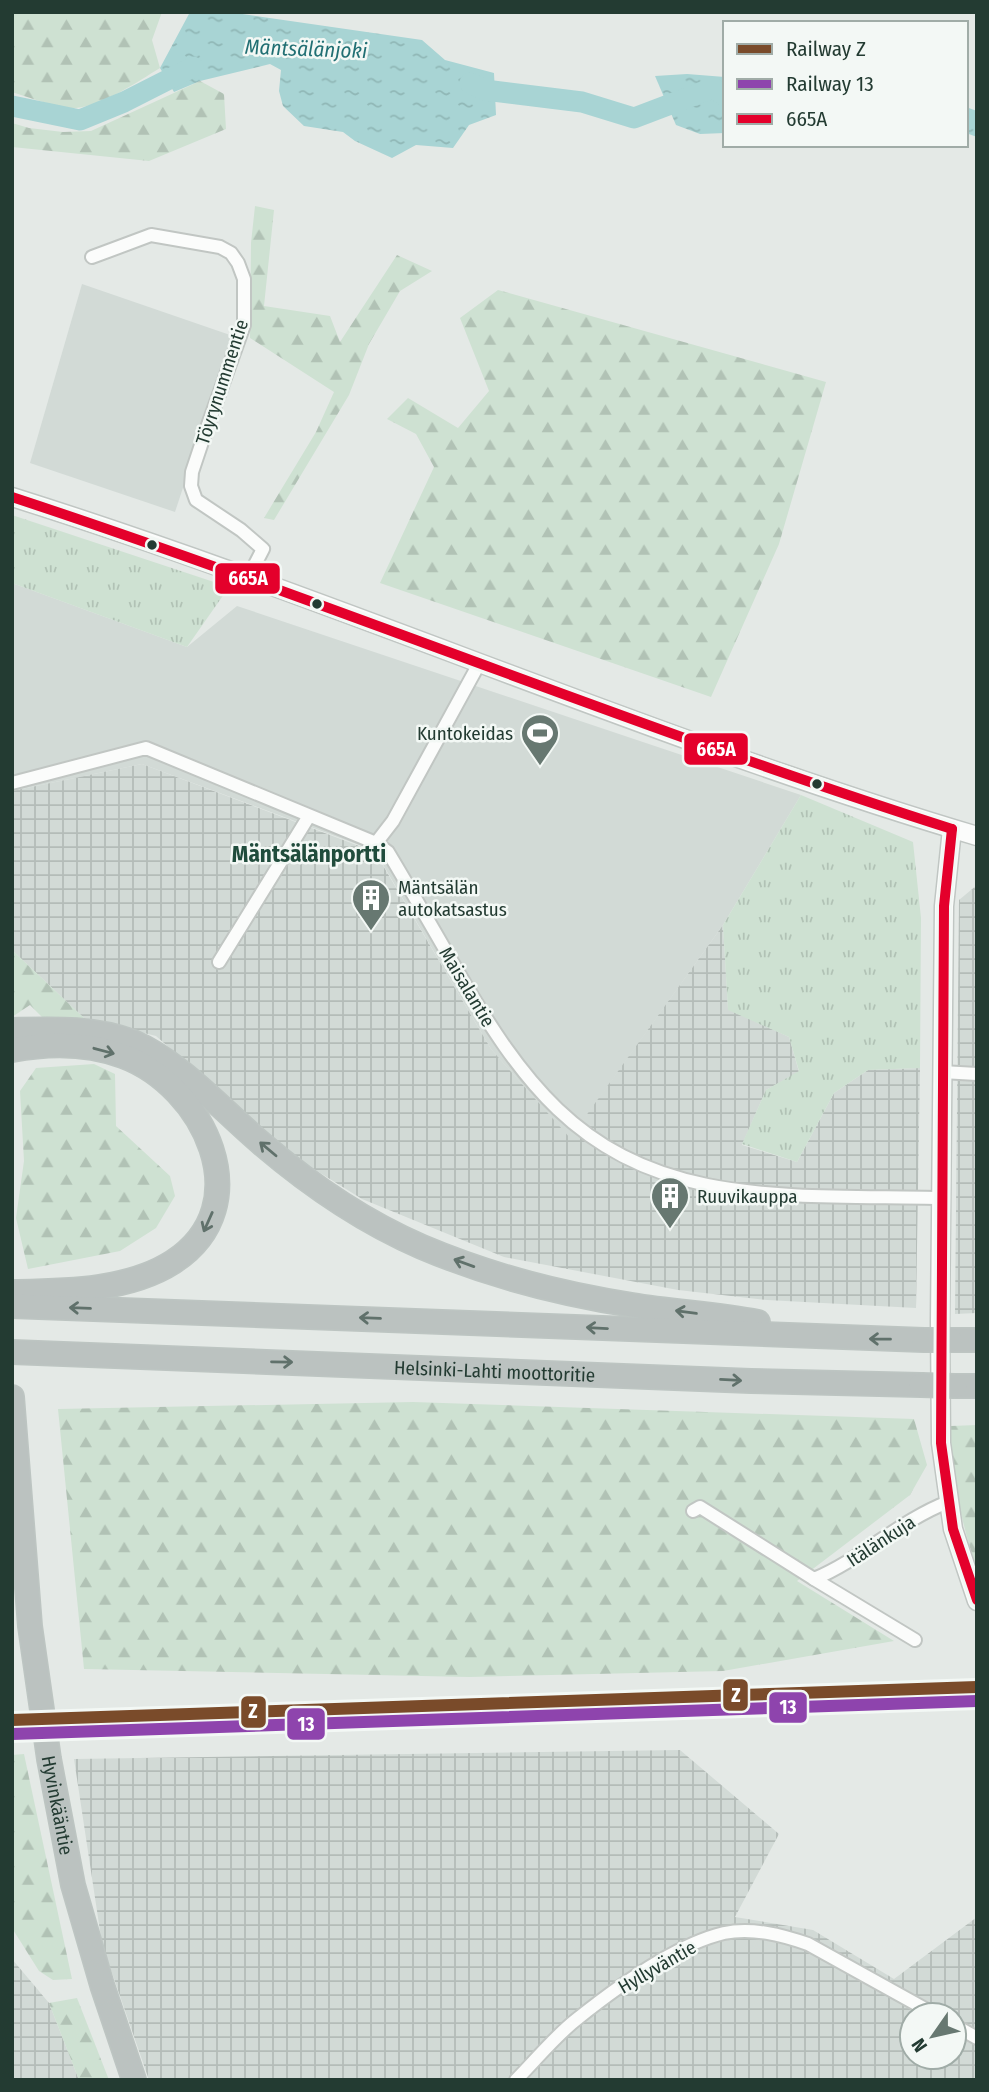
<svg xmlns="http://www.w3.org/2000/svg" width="989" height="2092" viewBox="0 0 989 2092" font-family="'Fira Sans Condensed',sans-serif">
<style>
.built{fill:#d2dad6}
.industrial{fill:url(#industrial-grid);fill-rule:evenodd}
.grass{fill:url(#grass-tufts)}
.forest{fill:url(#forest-firs)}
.water{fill:url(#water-ripples)}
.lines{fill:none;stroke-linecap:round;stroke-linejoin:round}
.river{stroke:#a8d4d4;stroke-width:21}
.street-casing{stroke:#c1c6c3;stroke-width:16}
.secondary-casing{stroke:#c0c6c3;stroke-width:21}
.highway-casing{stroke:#bdc5c2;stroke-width:26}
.street{stroke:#fbfcfb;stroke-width:12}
.secondary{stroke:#fbfcfb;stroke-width:18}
.highway{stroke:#bbc2c0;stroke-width:23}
.highway-bridge-casing{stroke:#bdc5c2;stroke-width:26;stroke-linecap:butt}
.highway-bridge{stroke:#bbc2c0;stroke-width:23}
.bus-1-casing{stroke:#f3f8f5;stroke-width:16}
.bus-1{stroke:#e4002b;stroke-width:10}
.rail-1-casing{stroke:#f3f8f5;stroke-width:18}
.rail-2-casing{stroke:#f3f8f5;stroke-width:18}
.rail-1{stroke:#7a4b2a;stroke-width:12}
.rail-2{stroke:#8e44ad;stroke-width:12}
.oneway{stroke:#60716b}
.bus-dot{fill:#233b32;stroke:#f3f8f5;stroke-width:2.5}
.labels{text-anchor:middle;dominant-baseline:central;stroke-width:5;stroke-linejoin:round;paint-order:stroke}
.street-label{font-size:19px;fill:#233b32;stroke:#f3f8f5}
.poi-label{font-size:19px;fill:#233b32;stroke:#f3f8f5;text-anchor:start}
.water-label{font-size:21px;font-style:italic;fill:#216f73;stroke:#f3f8f5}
.quarter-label{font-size:23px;font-weight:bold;fill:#204c3c;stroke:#f3f8f5}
.line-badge{stroke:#f3f8f5;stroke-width:2.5}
.badge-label{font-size:19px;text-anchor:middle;font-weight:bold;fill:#fff}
</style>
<defs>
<pattern id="industrial-grid" width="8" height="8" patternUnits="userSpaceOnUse" patternTransform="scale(1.75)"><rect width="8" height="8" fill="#d2dad6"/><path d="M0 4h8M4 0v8" fill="none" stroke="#b4bcb8"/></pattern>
<pattern id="grass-tufts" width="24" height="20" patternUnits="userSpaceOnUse" patternTransform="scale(1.75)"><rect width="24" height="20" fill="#cee1d2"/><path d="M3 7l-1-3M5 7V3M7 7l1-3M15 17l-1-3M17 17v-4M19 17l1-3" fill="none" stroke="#b1c2b5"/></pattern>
<pattern id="forest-firs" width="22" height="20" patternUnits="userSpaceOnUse" patternTransform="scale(1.75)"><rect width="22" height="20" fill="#cee1d2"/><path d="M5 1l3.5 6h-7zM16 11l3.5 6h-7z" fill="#b1c2b5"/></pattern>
<pattern id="water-ripples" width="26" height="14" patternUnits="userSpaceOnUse" patternTransform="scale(1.75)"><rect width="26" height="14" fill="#a8d4d4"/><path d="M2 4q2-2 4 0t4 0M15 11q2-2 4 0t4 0" fill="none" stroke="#90b7b6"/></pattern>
</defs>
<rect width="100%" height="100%" fill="#e4e9e6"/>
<g class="built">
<path d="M82,284L233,336L175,512L30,463Z"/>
<path d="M12,583L187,647L237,606L801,795L723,925L570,1139L491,1049L375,851L142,764L12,791Z"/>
</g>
<g class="industrial">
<path d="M142,764L375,852L491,1049L570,1138L723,925L728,1009L789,1037L799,1072L766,1090L742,1145L797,1162L834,1093L868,1070L920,1068L916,1308L767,1300L678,1290L504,1257L362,1199L293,1156L156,1036L84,1018L12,950V791Z"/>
<path d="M977,885V1313L955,1314L959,900Z"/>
<path d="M680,1750L779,1834L735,1917L813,1930L894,1979L977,1917V2080H149L102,1944L74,1759ZM912,2015H954V2057H912Z"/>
<path d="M12,1959L49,2003L79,2080H12Z"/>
</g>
<g class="grass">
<path d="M12,515L229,587L187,647L12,583Z"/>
<path d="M801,795L913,842L921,918L920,1068L868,1070L834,1093L797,1162L742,1144L766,1090L799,1071L789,1037L728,1010L723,925Z"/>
</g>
<g class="forest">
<path d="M12,12H162L152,40L160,68C137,82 104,105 76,108C61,109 27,97 12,92Z"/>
<path d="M200,81L224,94L226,129L149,161L12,147V123L29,128L63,132L91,131Z"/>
<path d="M255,206L274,210L264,306L330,316L340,342L397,255L432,271L400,291L369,344L349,395L274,520L264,518L316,432L334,392L250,338L251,243Z"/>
<path d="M498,290L826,382L779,544L711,697L380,583L434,467L416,434L387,419L408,398L458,428L489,391L460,318Z"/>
<path d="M12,950L84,1018L44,1019L30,1005L12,1017Z"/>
<path d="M94,1064L115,1074L116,1126L170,1176L175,1196L156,1228L120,1251L28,1269L16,1218L24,1161L20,1091L36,1068Z"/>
<path d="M413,1402L914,1419L927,1465L910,1495L797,1581L894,1641L723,1671L469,1677L84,1669L58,1409Z"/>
<path d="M977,1425V1570C962,1524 950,1475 951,1426Z"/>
<path d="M24,1754L72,1979L53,1980L39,1971L12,1928V1755Z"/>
<path d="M77,1998L109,2080H79L49,2003Z"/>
</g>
<g class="water">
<path d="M190,12H229L422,40L445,60L494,73L496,115L469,125L453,148L416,145L392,158L355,141L343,132L304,126L283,106L279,91L281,70L270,64L200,81L174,92L160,68Z"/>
<path d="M687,74L725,77V133L700,134L676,125L655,76Z"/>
<path d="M966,107L977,111V137L966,133Z"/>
</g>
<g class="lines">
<g class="river">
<path d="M470,83L485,90L582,102L634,118L713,88L725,96"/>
<path d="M12,106L80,120L124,102L193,67"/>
</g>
<defs>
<g id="street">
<path d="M92,257L151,235L220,247L231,253L238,263L244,279V325L204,436L192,472L191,486L196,500L241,530L263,549L248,578"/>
<path d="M12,783L146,748L376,843L388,852C412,892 435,932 458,972C521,1080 578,1159 707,1185C781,1200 866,1196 941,1198"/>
<path d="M376,843L393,821L480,662"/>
<path d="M219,962L309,816"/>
<path d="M942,1072L977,1074"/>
<path d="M693,1511L700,1507L814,1579C862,1559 899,1521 948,1502"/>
<path d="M814,1579L915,1640"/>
<path d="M954,2025L977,2038"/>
<path d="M516,2080C536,2060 555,2036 577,2019C617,1987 674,1945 724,1933C752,1927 782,1935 808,1944L936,2015"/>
</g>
<g id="secondary">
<path d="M12,497C337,599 650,739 977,836"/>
<path d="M952,829L944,906L940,1322L941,1443L953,1529L977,1601"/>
</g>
<g id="highway">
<path d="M12,1030C53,1029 94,1027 133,1042C180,1062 223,1111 262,1144C310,1185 364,1222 422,1247C488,1275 561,1294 632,1305C674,1312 716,1314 758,1322"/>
<path d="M12,1050C48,1043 88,1043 123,1056C204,1086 261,1205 173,1262C128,1291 64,1291 12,1292"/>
<path d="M12,1306L924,1340"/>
<path d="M950,1340H977"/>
<path id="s1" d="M12,1352L751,1381L921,1385"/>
<path d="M955,1386H977"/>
<path id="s2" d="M12,1397L30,1626L49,1759L73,1885L102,1985L134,2080"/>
</g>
</defs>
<use href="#street" class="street-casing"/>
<use href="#secondary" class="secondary-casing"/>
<use href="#highway" class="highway-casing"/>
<use href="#street" class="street"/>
<use href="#secondary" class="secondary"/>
<use href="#highway" class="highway"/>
<defs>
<g id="highway-bridge">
<path d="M924,1340H950"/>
<path d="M921,1385L955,1386"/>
</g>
</defs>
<use href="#highway-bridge" class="highway-bridge-casing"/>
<use href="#highway-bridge" class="highway-bridge"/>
<defs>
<g id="bus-1">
<path d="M12,497C328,601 635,728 952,829"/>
<path d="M952,829L944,906L941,1443L953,1529L977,1600"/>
</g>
</defs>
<use href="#bus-1" class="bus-1-casing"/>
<use href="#bus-1" class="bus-1"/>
<defs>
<path id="rail-1" d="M12,1720L977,1687"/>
<path id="rail-2" d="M12,1734L977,1701"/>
</defs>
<use href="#rail-1" class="rail-1-casing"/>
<use href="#rail-2" class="rail-2-casing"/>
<use href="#rail-1" class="rail-1"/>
<use href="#rail-2" class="rail-2"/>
</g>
<defs><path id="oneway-shaft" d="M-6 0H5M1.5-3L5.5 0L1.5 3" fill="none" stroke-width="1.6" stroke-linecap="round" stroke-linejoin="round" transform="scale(1.75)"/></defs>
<g class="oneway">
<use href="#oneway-shaft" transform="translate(104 1051) rotate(15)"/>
<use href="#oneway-shaft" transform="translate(268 1149) rotate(-140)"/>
<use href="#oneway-shaft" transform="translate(208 1222) rotate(114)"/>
<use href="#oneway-shaft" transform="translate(464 1263) rotate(-160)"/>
<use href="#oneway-shaft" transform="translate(80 1308) rotate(-178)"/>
<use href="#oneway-shaft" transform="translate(686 1312) rotate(-172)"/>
<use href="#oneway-shaft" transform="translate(370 1318) rotate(-178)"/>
<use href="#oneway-shaft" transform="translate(597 1328) rotate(-177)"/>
<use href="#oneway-shaft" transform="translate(880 1339) rotate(-179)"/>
<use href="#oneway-shaft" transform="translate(282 1362) rotate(1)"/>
<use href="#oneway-shaft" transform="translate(731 1380) rotate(3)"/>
</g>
<defs>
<symbol id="stadium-pin" viewBox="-11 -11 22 30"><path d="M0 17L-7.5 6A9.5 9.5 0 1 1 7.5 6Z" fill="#677871" stroke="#f3f8f5"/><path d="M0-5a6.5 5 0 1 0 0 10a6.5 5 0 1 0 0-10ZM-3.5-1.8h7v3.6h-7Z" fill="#fff"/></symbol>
<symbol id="building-pin" viewBox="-11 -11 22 30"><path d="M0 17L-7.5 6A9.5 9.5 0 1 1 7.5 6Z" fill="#677871" stroke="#f3f8f5"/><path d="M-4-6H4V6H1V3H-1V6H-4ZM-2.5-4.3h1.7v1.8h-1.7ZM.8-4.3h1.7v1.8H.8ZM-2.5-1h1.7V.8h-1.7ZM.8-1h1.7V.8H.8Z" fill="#fff"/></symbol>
</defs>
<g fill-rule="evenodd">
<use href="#stadium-pin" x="518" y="711" width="44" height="60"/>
<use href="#building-pin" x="349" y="876" width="44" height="60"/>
<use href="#building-pin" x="648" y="1174" width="44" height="60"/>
</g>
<g class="bus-dot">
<circle cx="152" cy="545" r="6"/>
<circle cx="317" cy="604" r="6"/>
<circle cx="817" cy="784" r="6"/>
</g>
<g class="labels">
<g class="street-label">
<text transform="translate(222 382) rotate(-72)">Töyrynummentie</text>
<text transform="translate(467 987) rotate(59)">Maisalantie</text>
<text stroke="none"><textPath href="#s1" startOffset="483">Helsinki-Lahti moottoritie</textPath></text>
<text transform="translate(881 1541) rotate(-33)">Itälänkuja</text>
<text stroke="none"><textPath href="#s2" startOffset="411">Hyvinkääntie</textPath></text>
<text transform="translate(657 1967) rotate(-30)">Hyllyväntie</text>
</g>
<g class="poi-label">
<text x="513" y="733" text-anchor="end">Kuntokeidas</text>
<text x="398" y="887">Mäntsälän<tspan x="398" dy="22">autokatsastus</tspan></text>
<text x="697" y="1196">Ruuvikauppa</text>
</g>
<g class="water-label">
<text transform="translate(306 49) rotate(2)">Mäntsälänjoki</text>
</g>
<g class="quarter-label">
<text x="309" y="854">Mäntsälänportti</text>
</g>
</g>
<g class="line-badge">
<rect x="214" y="562" width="67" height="33" rx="7" fill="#e4002b"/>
<rect x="683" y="732" width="66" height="34" rx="7" fill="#e4002b"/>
<rect x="722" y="1678" width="27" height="34" rx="7" fill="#7a4b2a"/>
<rect x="768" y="1691" width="40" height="33" rx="7" fill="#8e44ad"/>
<rect x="240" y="1695" width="27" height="34" rx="7" fill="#7a4b2a"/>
<rect x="286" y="1707" width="40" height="34" rx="7" fill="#8e44ad"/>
</g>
<g class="badge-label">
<text x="248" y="585">665A</text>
<text x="716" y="756">665A</text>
<text x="736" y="1702">Z</text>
<text x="788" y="1714">13</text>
<text x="253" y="1718">Z</text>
<text x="306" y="1731">13</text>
</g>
<rect width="989" height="2092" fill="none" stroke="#233b32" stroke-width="28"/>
<rect x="723" y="21" width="245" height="126" fill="#f3f8f5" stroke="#a0aca7" stroke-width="2"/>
<rect x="737" y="44" width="35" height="10" fill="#7a4b2a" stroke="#a0aca7" stroke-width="2"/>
<text x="786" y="56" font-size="21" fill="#233b32">Railway Z</text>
<rect x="737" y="79" width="35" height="10" fill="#8e44ad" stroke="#a0aca7" stroke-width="2"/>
<text x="786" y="91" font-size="21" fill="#233b32">Railway 13</text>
<rect x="737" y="114" width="35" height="10" fill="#e4002b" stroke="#a0aca7" stroke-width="2"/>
<text x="786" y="126" font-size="21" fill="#233b32">665A</text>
<g transform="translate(933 2036) rotate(236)"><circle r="33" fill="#f3f8f5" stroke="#a0aca7" stroke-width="2"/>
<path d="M0-5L12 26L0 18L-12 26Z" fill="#677871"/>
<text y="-10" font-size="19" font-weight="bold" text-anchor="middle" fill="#233b32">N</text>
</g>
</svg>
